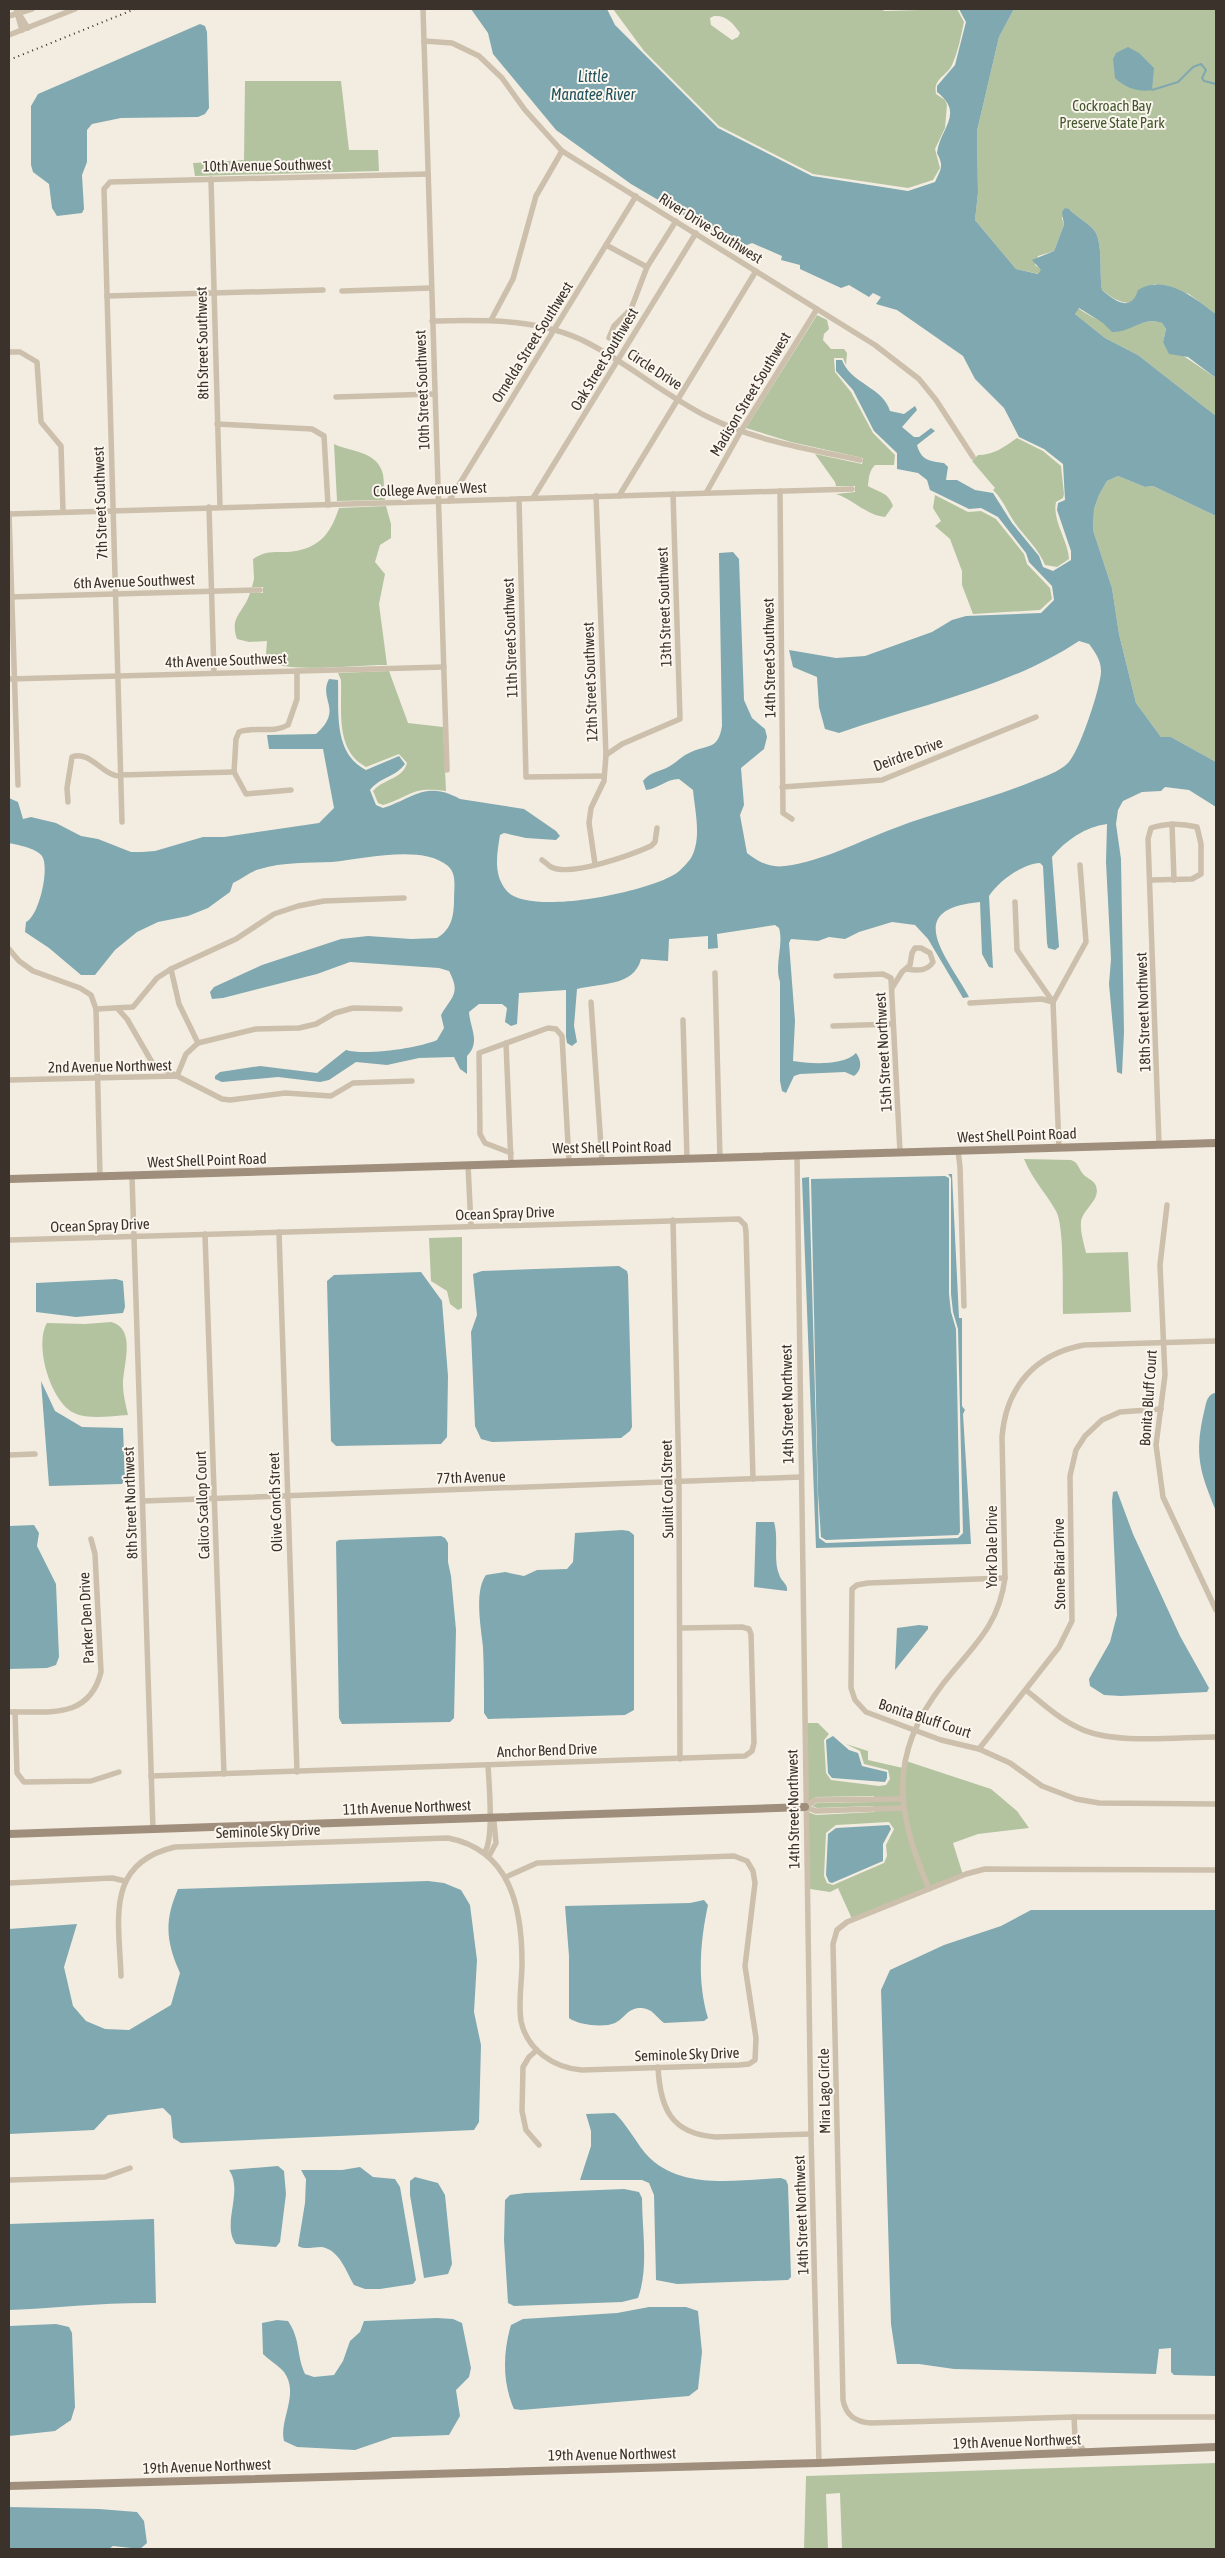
<svg xmlns="http://www.w3.org/2000/svg" width="1225" height="2558" viewBox="0 0 1225 2558" font-family="'Asap Condensed',sans-serif">
<style>
.green{fill:#b3c3a0;fill-rule:evenodd}
.water{fill:#80a8b0}
.lines{fill:none;stroke-linecap:round;stroke-linejoin:round}
.stream{stroke:#80a8b0;stroke-width:2}
.street{stroke:#ccbfac;stroke-width:5.5}
.secondary{stroke:#a08e7d;stroke-width:8}
.rail{stroke:#3a322b;stroke-width:2;stroke-dasharray:1 4;stroke-linecap:butt}
.labels{text-anchor:middle;dominant-baseline:central;stroke-width:4;stroke-linejoin:round;paint-order:stroke}
.park-label{font-size:15px;fill:#44582f;stroke:#fbf6ee}
.street-label{font-size:15px;fill:#3a322b;stroke:#fbf6ee}
.water-label{font-size:16px;font-style:italic;fill:#20515c;stroke:#fbf6ee}
</style>
<rect width="100%" height="100%" fill="#f3ede1"/>
<g class="green">
<path d="M613,9H879L885,11L957,9L964,22C961,36 958,52 952,65C946,77 933,78 936,94L945,100L947,105L945,128L935,149L940,168L933,180L908,188L813,174L719,126L644,51ZM714,16C726,15 733,23 740,33L738,37L732,40L711,25L710,18Z"/>
<path d="M1014,9H1216V314L1189,294L1154,284L1131,303C1119,303 1111,297 1102,290C1099,273 1103,248 1096,233C1091,224 1076,217 1069,209L1062,218L1064,225L1054,251L1038,256L1035,265L1042,270L1039,274L1016,269L975,220L978,193L977,131L999,37Z"/>
<path d="M245,81H341L349,150H378L379,171L195,176L193,163L244,160Z"/>
<path d="M1078,308C1095,320 1113,329 1135,325C1144,323 1151,319 1162,323L1166,329L1163,342L1216,378V416L1138,355L1105,338L1075,314Z"/>
<path d="M817,315L827,320L829,329L824,334L823,340L831,349H844L847,353L846,365L843,358H834L835,372L851,392L873,433L895,455L894,465H875C869,471 869,477 868,486C880,493 888,492 893,506L885,517C866,515 854,500 836,494L855,492V486H836L835,482L815,454L862,464L863,458L791,442L746,428Z"/>
<path d="M1017,438L1043,451L1061,466L1064,494L1063,498L1056,502C1052,521 1068,540 1069,559L1057,567L1045,565C1039,549 1025,537 1015,523C1007,512 1003,499 993,490L995,488L972,461L978,455C994,455 1004,447 1017,438Z"/>
<path d="M334,444C351,452 375,451 382,471C385,479 383,491 385,500L337,501Z"/>
<path d="M1118,476L1145,487L1153,486L1216,516V762L1171,737H1161L1136,703L1119,634L1112,588L1093,530L1094,509L1099,495L1107,481Z"/>
<path d="M935,495L968,512L981,511L996,519L1024,554L1027,564L1050,588L1052,599L1040,610L973,614L962,585V571L950,539L935,526L941,521L933,508Z"/>
<path d="M386,506L391,524V538L380,545L375,562L385,574L379,604L387,665C348,665 301,673 263,662L266,654L267,641L249,642L237,639C229,616 244,613 250,593H263V587H252L254,579L253,559C265,551 272,552 287,552C317,550 330,536 339,508Z"/>
<path d="M389,671L408,723L443,727L446,791C411,786 412,796 383,805L378,803L373,791C383,779 403,779 407,763L399,754L366,767C335,750 342,711 341,680L338,673Z"/>
<path d="M1024,1159L1071,1160C1079,1163 1078,1168 1083,1174C1086,1178 1092,1179 1095,1184C1103,1199 1083,1208 1081,1222C1080,1232 1084,1243 1086,1253L1128,1252L1131,1312L1063,1314C1062,1292 1065,1227 1056,1211C1046,1193 1032,1179 1024,1159Z"/>
<path d="M462,1237V1308L458,1310L450,1304L447,1291L431,1281L429,1238Z"/>
<path d="M111,1322C137,1328 123,1366 123,1384C123,1395 126,1405 128,1415C111,1416 89,1420 74,1413C50,1401 34,1344 47,1323L85,1324Z"/>
<path d="M807,1723H818L829,1734L824,1740L826,1773L831,1780L879,1786L886,1785L890,1779L888,1770L864,1764L860,1751L846,1744L868,1751V1760L903,1768L906,1761L991,1789L1017,1811L1029,1828L978,1834L953,1843L963,1875L852,1919L838,1888L830,1892L810,1889L808,1812L816,1815L875,1812L874,1806L817,1808L812,1806L817,1803L874,1802V1796L816,1797L808,1802ZM889,1822L894,1829L886,1845L887,1856L884,1863L833,1885L827,1883L824,1876L826,1833L836,1825Z"/>
<path d="M1216,2463V2549H842L840,2493L826,2494L828,2549H804L806,2476Z"/>
</g>
<g class="water">
<path d="M471,9H607L615,25L718,128L812,176L908,191L935,182C941,169 944,166 937,153C940,128 965,114 937,92V86L955,65L966,22L959,9H1014L999,37L977,131L978,193L975,220L1016,269L1038,274L1041,270L1032,260L1054,251L1064,225L1062,212L1065,208L1069,209C1076,217 1091,224 1096,233C1103,248 1099,273 1102,290C1115,301 1131,313 1138,290C1165,273 1196,299 1216,314V378L1188,357L1169,354L1163,342L1166,329L1162,323C1141,316 1132,333 1112,332L1103,323L1079,308L1075,314L1105,338L1138,355L1216,416V516L1153,486L1145,487L1118,476L1107,481L1099,495L1094,509L1093,530L1112,588L1119,634L1136,703L1161,737H1171L1216,762V807L1189,790L1165,787L1161,791L1142,792L1123,801L1118,810L1116,824L1121,859L1124,1032L1122,1074L1117,1072L1109,984L1111,959L1106,862L1107,824C1085,827 1066,840 1052,857L1059,947L1055,950L1048,948L1047,943L1043,866L1040,863C1022,864 999,881 989,896L993,968L989,967L982,954L980,902C902,909 946,955 969,997L963,998L928,939L915,925L892,922L859,932L845,939L829,937L818,941L791,939L789,943L795,1021L793,1061C810,1064 843,1066 856,1053C862,1061 862,1070 854,1076L845,1072L800,1074L794,1076L786,1093L782,1091L780,1081V982C774,964 784,945 779,928L775,925L717,934L718,948L708,949V936L669,939L668,961L641,959C634,987 599,983 577,989L574,1026L577,1042L572,1046L567,1043L566,1037V990L519,993L517,1024L511,1026L505,1022L507,1008L502,1004H479L469,1012C470,1028 481,1042 467,1056V1074L460,1069L454,1057L419,1058L387,1065L356,1062L329,1080L320,1082L278,1077L222,1082L215,1079V1076L220,1072L260,1066L317,1073L346,1050C365,1056 419,1048 437,1040L444,1028L441,1015C452,996 461,994 449,971L439,968L350,962L317,974L223,998L212,999L210,992L214,987L262,965L341,939L368,936L411,939L437,938C452,929 454,915 454,899C454,888 457,874 448,866C422,844 363,859 332,862C310,863 282,862 260,869C251,871 242,879 233,883L230,892L208,908L188,916L158,922L137,932L115,950L95,975H81L49,948L25,932L26,922C39,916 50,868 42,856C36,848 18,845 9,843V798L18,802L23,819L31,817L56,823L81,836L98,839L131,852H142L155,851L203,837H224L319,823L334,808L323,749H269L267,735L316,734C344,709 318,700 329,679L338,680C339,712 333,753 366,770L399,756L405,764C396,777 380,777 370,790L376,805L383,808C413,799 425,780 460,799L524,809L556,831L560,836L556,840L526,838L504,833L500,835C497,854 493,874 506,890C527,918 654,891 678,872C682,869 688,862 691,858C702,838 695,812 693,790L679,779C666,779 658,789 646,790L643,781C651,771 660,772 670,766C677,762 682,756 689,753C707,744 718,751 722,726L719,553L733,552L739,559L744,700L752,718L765,729L767,737L764,749L741,768L744,805L740,815L747,853C759,862 769,868 785,866C824,861 859,841 895,828C940,811 987,800 1031,782C1043,777 1059,772 1068,763C1079,753 1101,687 1101,671C1101,660 1095,652 1089,644L1079,641C1008,688 919,705 839,733L825,729L819,707L817,677L793,667L789,650L836,658L865,656L932,632L952,620L966,616L1041,613L1054,600L1052,586L1029,562L1026,553L998,517L981,508L969,509L930,490L927,480L918,473L897,469V453L874,431L853,390L836,371V360H842C850,383 884,388 890,411L904,414L915,406L917,410L902,427L914,437H919L931,428L935,431L917,445C921,460 929,461 944,463L948,467L946,480H957L975,490L993,493L1012,523L1039,556L1043,567L1053,571L1071,560V551L1057,510L1058,503L1065,500L1063,464L1044,449L1019,437L1004,408L975,379L963,356L897,310L876,304L881,297L873,293L869,297L849,285L841,288L800,269V265L781,260L782,256L752,243L740,248L631,184L556,130L493,54L488,33Z"/>
<path d="M200,24L205,26L207,32L209,108L205,114L198,117L121,118L92,124L87,130V162L82,175L84,209L82,213L57,216L52,208L49,184L33,172L31,165V106L38,94Z"/>
<path d="M1128,47L1139,53L1154,68L1152,90C1139,93 1124,87 1115,78L1113,59L1116,53Z"/>
<path d="M948,1174H952L959,1318H962V1406L965,1410L963,1414L971,1544L816,1548L802,1178L809,1177L819,1538L826,1543L958,1538L963,1533L958,1329L953,1312L951,1294V1178Z"/>
<path d="M945,1176L949,1178V1294L951,1312L956,1329L960,1532L958,1535L826,1540L821,1537L818,1493L811,1179Z"/>
<path d="M619,1266L627,1271L628,1275L632,1427L630,1431L621,1438L492,1442L481,1439L475,1426L471,1332L477,1315L473,1274L482,1271Z"/>
<path d="M421,1272L442,1301L448,1376L447,1437L441,1444L336,1446L331,1441L327,1281L334,1275Z"/>
<path d="M116,1279L123,1281L125,1307L123,1313L76,1317L36,1312V1283Z"/>
<path d="M41,1381L55,1411L82,1427L123,1428L125,1479L122,1484L49,1486Z"/>
<path d="M1214,1393L1216,1394V1511C1200,1472 1194,1455 1204,1412C1206,1405 1206,1396 1214,1393Z"/>
<path d="M1117,1491L1133,1534L1180,1636L1209,1688L1207,1692L1121,1696L1104,1695L1090,1686L1089,1679L1110,1642L1117,1615L1112,1501L1113,1492Z"/>
<path d="M756,1522H774C779,1539 773,1560 779,1574C781,1582 788,1583 787,1591L754,1587Z"/>
<path d="M34,1525L39,1533L37,1546L56,1584L59,1657L56,1665L47,1668L9,1669V1526Z"/>
<path d="M622,1530L629,1531L634,1535V1710L625,1715L488,1719L484,1713C484,1691 484,1669 483,1647C481,1628 474,1591 486,1575L505,1572L524,1576L537,1570L567,1569L573,1562L575,1533Z"/>
<path d="M441,1536L445,1538L448,1543V1562L451,1576L456,1630L454,1718L450,1722L342,1724L339,1718L336,1542L339,1540Z"/>
<path d="M919,1625L928,1626V1629L895,1670L897,1628Z"/>
<path d="M833,1736L849,1750L858,1753L862,1766L887,1772V1778L885,1782L832,1778L828,1773L826,1740Z"/>
<path d="M889,1825L891,1829L883,1844V1861L832,1883L829,1882L826,1875L828,1834L836,1828Z"/>
<path d="M428,1881L444,1883L461,1890L470,1905L477,1960L474,2012L481,2045L479,2122L474,2130L181,2143L173,2138L171,2116L163,2108L108,2115L94,2130L9,2134V1929L77,1924L64,1967L73,2006L86,2021L105,2029L129,2030L171,2005L180,1973C166,1942 164,1921 178,1889Z"/>
<path d="M704,1900L708,1905C700,1942 697,1982 708,2018L704,2021L664,2023C656,2017 653,2009 642,2008C628,2007 625,2018 615,2023C604,2028 578,2025 569,2018V1956L565,1906L690,1903Z"/>
<path d="M1031,1910H1216V2376L1174,2375L1171,2372V2348L1159,2349L1156,2374L954,2369L919,2364H897L891,2324L881,1990L890,1970L944,1945L1001,1926Z"/>
<path d="M614,2113C621,2116 638,2145 646,2154C679,2191 737,2180 781,2178L786,2180L788,2185L791,2277L788,2280L677,2284L656,2280L654,2195L649,2183L642,2180H580L591,2146V2131L586,2114Z"/>
<path d="M278,2166L284,2171L286,2194L280,2242L276,2247L236,2244C221,2225 244,2191 229,2170Z"/>
<path d="M360,2167L373,2177L395,2179L400,2187L416,2280L413,2284L380,2289H365L354,2285C346,2271 339,2249 321,2247C313,2247 305,2250 298,2246L305,2203L306,2179L301,2170H342Z"/>
<path d="M415,2177L438,2183L445,2195L452,2264L448,2274L424,2278L410,2195V2181Z"/>
<path d="M624,2189L639,2192L642,2198C642,2230 649,2268 638,2298L622,2302L514,2306L508,2303L504,2240L505,2200L510,2195L525,2193Z"/>
<path d="M154,2219L156,2303C107,2302 58,2308 9,2310V2224Z"/>
<path d="M649,2307H686L698,2311L702,2352L698,2389L689,2396L521,2410L514,2409C502,2382 503,2352 511,2325L523,2319L617,2313Z"/>
<path d="M437,2318L453,2319L462,2323L471,2368L469,2377L456,2390L460,2416L449,2435L393,2437L355,2450L297,2447L284,2441C279,2419 300,2394 284,2372C279,2366 269,2360 263,2354L262,2323L277,2320L288,2321C301,2340 296,2355 305,2374L314,2377L334,2375L343,2361L350,2341L360,2332L364,2321Z"/>
<path d="M56,2324L69,2327L72,2333L75,2407L71,2420L55,2431L9,2436V2326Z"/>
<path d="M9,2507L99,2509L137,2512L144,2521L147,2543L140,2549L113,2546L109,2549H9Z"/>
</g>
<g class="lines">
<path class="stream" d="M1152,90L1178,82L1193,67L1201,64L1206,70L1202,78L1204,81L1216,84"/>
<g class="street">
<path d="M16,9L22,30"/>
<path d="M423,9L447,770"/>
<path d="M19,14L28,28"/>
<path d="M9,16L32,9"/>
<path d="M9,35L75,9"/>
<path d="M424,41L452,43L479,56L502,78L525,110L562,151L875,345L919,379L936,400L973,457"/>
<path d="M211,179L220,507"/>
<path d="M606,245L647,267"/>
<path d="M342,291L431,288"/>
<path d="M107,296L323,290"/>
<path d="M491,320L513,279L536,196L562,151"/>
<path d="M432,321C485,320 540,318 588,343C630,365 666,396 708,417C756,441 808,449 860,460"/>
<path d="M609,338L614,326L631,309L647,267L676,221"/>
<path d="M9,352H20L37,362L41,422L61,446L63,511"/>
<path d="M336,397L434,394"/>
<path d="M217,424L312,429L324,436L328,505"/>
<path d="M780,491L783,813L792,819"/>
<path d="M706,493L741,431L817,309"/>
<path d="M619,496L756,271"/>
<path d="M533,498L696,233"/>
<path d="M519,499L526,777L604,776"/>
<path d="M449,501L636,196"/>
<path d="M209,507L214,673"/>
<path d="M9,513L18,785"/>
<path d="M9,514L852,489"/>
<path d="M9,597L260,590"/>
<path d="M9,679L444,667"/>
<path d="M606,755L622,744L680,719L673,494"/>
<path d="M234,772L236,739L239,732C255,726 273,734 288,725L297,699V671"/>
<path d="M234,772L246,794L291,790"/>
<path d="M120,775L234,772"/>
<path d="M782,787L882,780L1036,717"/>
<path d="M68,802L67,788L72,757C90,750 103,776 120,776"/>
<path d="M122,822L104,189L110,182L428,174"/>
<path d="M1172,824L1174,880"/>
<path d="M542,860C545,862 548,865 551,867C571,877 631,855 651,846L655,842L657,828"/>
<path d="M595,864L589,823L591,808L604,781L606,755L596,496"/>
<path d="M1151,880L1192,879L1201,874V844L1197,827C1181,823 1166,823 1151,828L1148,839L1159,1144"/>
<path d="M1015,902L1017,950L1053,1002"/>
<path d="M9,949L19,961L33,971L80,988L91,995L96,1009L100,1177"/>
<path d="M171,969L179,1004L198,1043"/>
<path d="M715,973L720,1158"/>
<path d="M836,976L883,974L891,978L900,1152"/>
<path d="M892,988L902,972L910,965L912,953L915,948H921L930,953L933,962C928,971 917,971 907,969"/>
<path d="M591,1002L602,1161"/>
<path d="M1053,1002L1086,942L1080,865"/>
<path d="M1053,1002L1059,1147"/>
<path d="M970,1003L1042,999L1053,1002"/>
<path d="M117,1008L127,1019L153,1064L177,1076L186,1054L198,1043L256,1029L299,1028L316,1024L335,1013L353,1008L400,1009"/>
<path d="M96,1009L133,1007L157,978L171,969L236,939L274,914L298,906L324,901L404,898"/>
<path d="M683,1020L687,1159"/>
<path d="M833,1026L893,1024"/>
<path d="M506,1043L511,1164"/>
<path d="M9,1080L177,1076L222,1099L230,1100L285,1093L331,1096L353,1083L412,1081"/>
<path d="M958,1150L960,1167L964,1306"/>
<path d="M511,1153L485,1143L480,1134L479,1053L548,1028L556,1029L562,1036L569,1162"/>
<path d="M797,1155L811,2134L819,2463"/>
<path d="M468,1165L471,1226"/>
<path d="M132,1176L153,1830"/>
<path d="M1167,1205L1160,1265L1165,1375L1156,1445L1163,1497L1216,1610"/>
<path d="M673,1220L679,1482L680,1759"/>
<path d="M279,1232L297,1772"/>
<path d="M205,1234L224,1774"/>
<path d="M9,1240L739,1219L745,1225L746,1232L753,1479"/>
<path d="M9,1455L35,1454"/>
<path d="M143,1501L801,1477"/>
<path d="M1005,1578L868,1583L857,1585L852,1589L851,1688L855,1700L866,1712L941,1740L979,1749L1010,1763L1042,1786L1076,1799L1099,1803L1216,1804"/>
<path d="M1026,1690C1043,1704 1059,1719 1079,1728C1113,1745 1177,1737 1216,1737"/>
<path d="M9,1712C48,1711 89,1720 101,1672L95,1554L91,1539"/>
<path d="M15,1712L17,1773L24,1782L91,1781L119,1772"/>
<path d="M979,1749L1059,1647L1072,1621L1070,1476L1076,1450L1085,1436L1102,1420L1120,1412L1161,1409"/>
<path d="M151,1776L745,1756L752,1751L754,1743L751,1634L749,1629L742,1627L681,1628"/>
<path d="M805,1807L816,1800L902,1799"/>
<path d="M805,1807L816,1811L902,1808"/>
<path d="M485,1852C494,1837 489,1785 488,1765"/>
<path d="M489,1856L496,1843L494,1822L490,1818"/>
<path d="M1216,1870L985,1869L966,1874L847,1922L837,1930L833,1944L843,2400C846,2416 856,2422 871,2423L1074,2417H1216"/>
<path d="M9,1883L112,1878L125,1881"/>
<path d="M929,1889C891,1800 890,1745 955,1669C981,1639 1000,1618 1005,1578L1002,1437C1006,1387 1035,1354 1084,1345L1216,1341"/>
<path d="M121,1976C119,1919 105,1863 175,1847L448,1838C510,1850 522,1907 522,1963C522,1982 518,2002 521,2021C527,2050 554,2068 582,2070L739,2065L749,2064L755,2060L756,2038L745,1966L755,1883L753,1871L747,1861L734,1856L537,1863L506,1877"/>
<path d="M537,2050L529,2057L523,2067L522,2111L526,2130L539,2145"/>
<path d="M658,2067C660,2108 671,2134 716,2137L811,2134"/>
<path d="M9,2180L105,2177L130,2168"/>
<path d="M1074,2417L1075,2437L1084,2451"/>
<path d="M1067,2452L1075,2437"/>
</g>
<g class="secondary">
<path d="M9,1179L1216,1143"/>
<path d="M9,1834L805,1807"/>
<path d="M9,2486L819,2463L1216,2447"/>
</g>
<path class="rail" d="M9,60L135,9"/>
</g>
<g class="labels">
<g class="park-label">
<text x="1112" y="105">Cockroach Bay<tspan x="1112" dy="17">Preserve State Park</tspan></text>
</g>
<g class="street-label">
<text transform="translate(267 165) rotate(-1)">10th Avenue Southwest</text>
<text transform="translate(711 228) rotate(32)">River Drive Southwest</text>
<text transform="translate(532 342) rotate(-58)">Ornelda Street Southwest</text>
<text transform="translate(202 343) rotate(-91)">8th Street Southwest</text>
<text transform="translate(604 359) rotate(-59)">Oak Street Southwest</text>
<text transform="translate(655 369) rotate(33)">Circle Drive</text>
<text transform="translate(422 390) rotate(-92)">10th Street Southwest</text>
<text transform="translate(750 394) rotate(-59)">Madison Street Southwest</text>
<text transform="translate(430 489) rotate(-2)">College Avenue West</text>
<text transform="translate(100 503) rotate(-92)">7th Street Southwest</text>
<text transform="translate(134 581) rotate(-2)">6th Avenue Southwest</text>
<text transform="translate(664 607) rotate(-92)">13th Street Southwest</text>
<text transform="translate(510 638) rotate(-92)">11th Street Southwest</text>
<text transform="translate(769 658) rotate(-91)">14th Street Southwest</text>
<text transform="translate(226 660) rotate(-2)">4th Avenue Southwest</text>
<text transform="translate(590 682) rotate(-92)">12th Street Southwest</text>
<text transform="translate(908 754) rotate(-20)">Deirdre Drive</text>
<text transform="translate(1143 1012) rotate(-92)">18th Street Northwest</text>
<text transform="translate(883 1052) rotate(-93)">15th Street Northwest</text>
<text transform="translate(110 1066) rotate(-1)">2nd Avenue Northwest</text>
<text transform="translate(1017 1135) rotate(-2)">West Shell Point Road</text>
<text transform="translate(612 1147) rotate(-1)">West Shell Point Road</text>
<text transform="translate(207 1160) rotate(-2)">West Shell Point Road</text>
<text transform="translate(505 1213) rotate(-2)">Ocean Spray Drive</text>
<text transform="translate(100 1225) rotate(-2)">Ocean Spray Drive</text>
<text transform="translate(1148 1398) rotate(-86)">Bonita Bluff Court</text>
<text transform="translate(787 1404) rotate(-91)">14th Street Northwest</text>
<text transform="translate(471 1477) rotate(-2)">77th Avenue</text>
<text transform="translate(667 1489) rotate(-91)">Sunlit Coral Street</text>
<text transform="translate(275 1502) rotate(-92)">Olive Conch Street</text>
<text transform="translate(130 1503) rotate(-92)">8th Street Northwest</text>
<text transform="translate(202 1505) rotate(-92)">Calico Scallop Court</text>
<text transform="translate(991 1547) rotate(-90)">York Dale Drive</text>
<text transform="translate(1059 1564) rotate(-91)">Stone Briar Drive</text>
<text transform="translate(86 1618) rotate(-93)">Parker Den Drive</text>
<text transform="translate(925 1718) rotate(18)">Bonita Bluff Court</text>
<text transform="translate(547 1750) rotate(-2)">Anchor Bend Drive</text>
<text transform="translate(407 1807) rotate(-2)">11th Avenue Northwest</text>
<text transform="translate(793 1809) rotate(-91)">14th Street Northwest</text>
<text transform="translate(268 1831) rotate(-2)">Seminole Sky Drive</text>
<text transform="translate(687 2054) rotate(-2)">Seminole Sky Drive</text>
<text transform="translate(824 2091) rotate(-91)">Mira Lago Circle</text>
<text transform="translate(801 2215) rotate(-92)">14th Street Northwest</text>
<text transform="translate(1017 2441) rotate(-2)">19th Avenue Northwest</text>
<text transform="translate(612 2454) rotate(-1)">19th Avenue Northwest</text>
<text transform="translate(207 2466) rotate(-2)">19th Avenue Northwest</text>
</g>
<g class="water-label">
<text x="593" y="76">Little<tspan x="593" dy="18">Manatee River</tspan></text>
</g>
</g>
<rect width="1225" height="2558" fill="none" stroke="#3a322b" stroke-width="20"/>
</svg>
